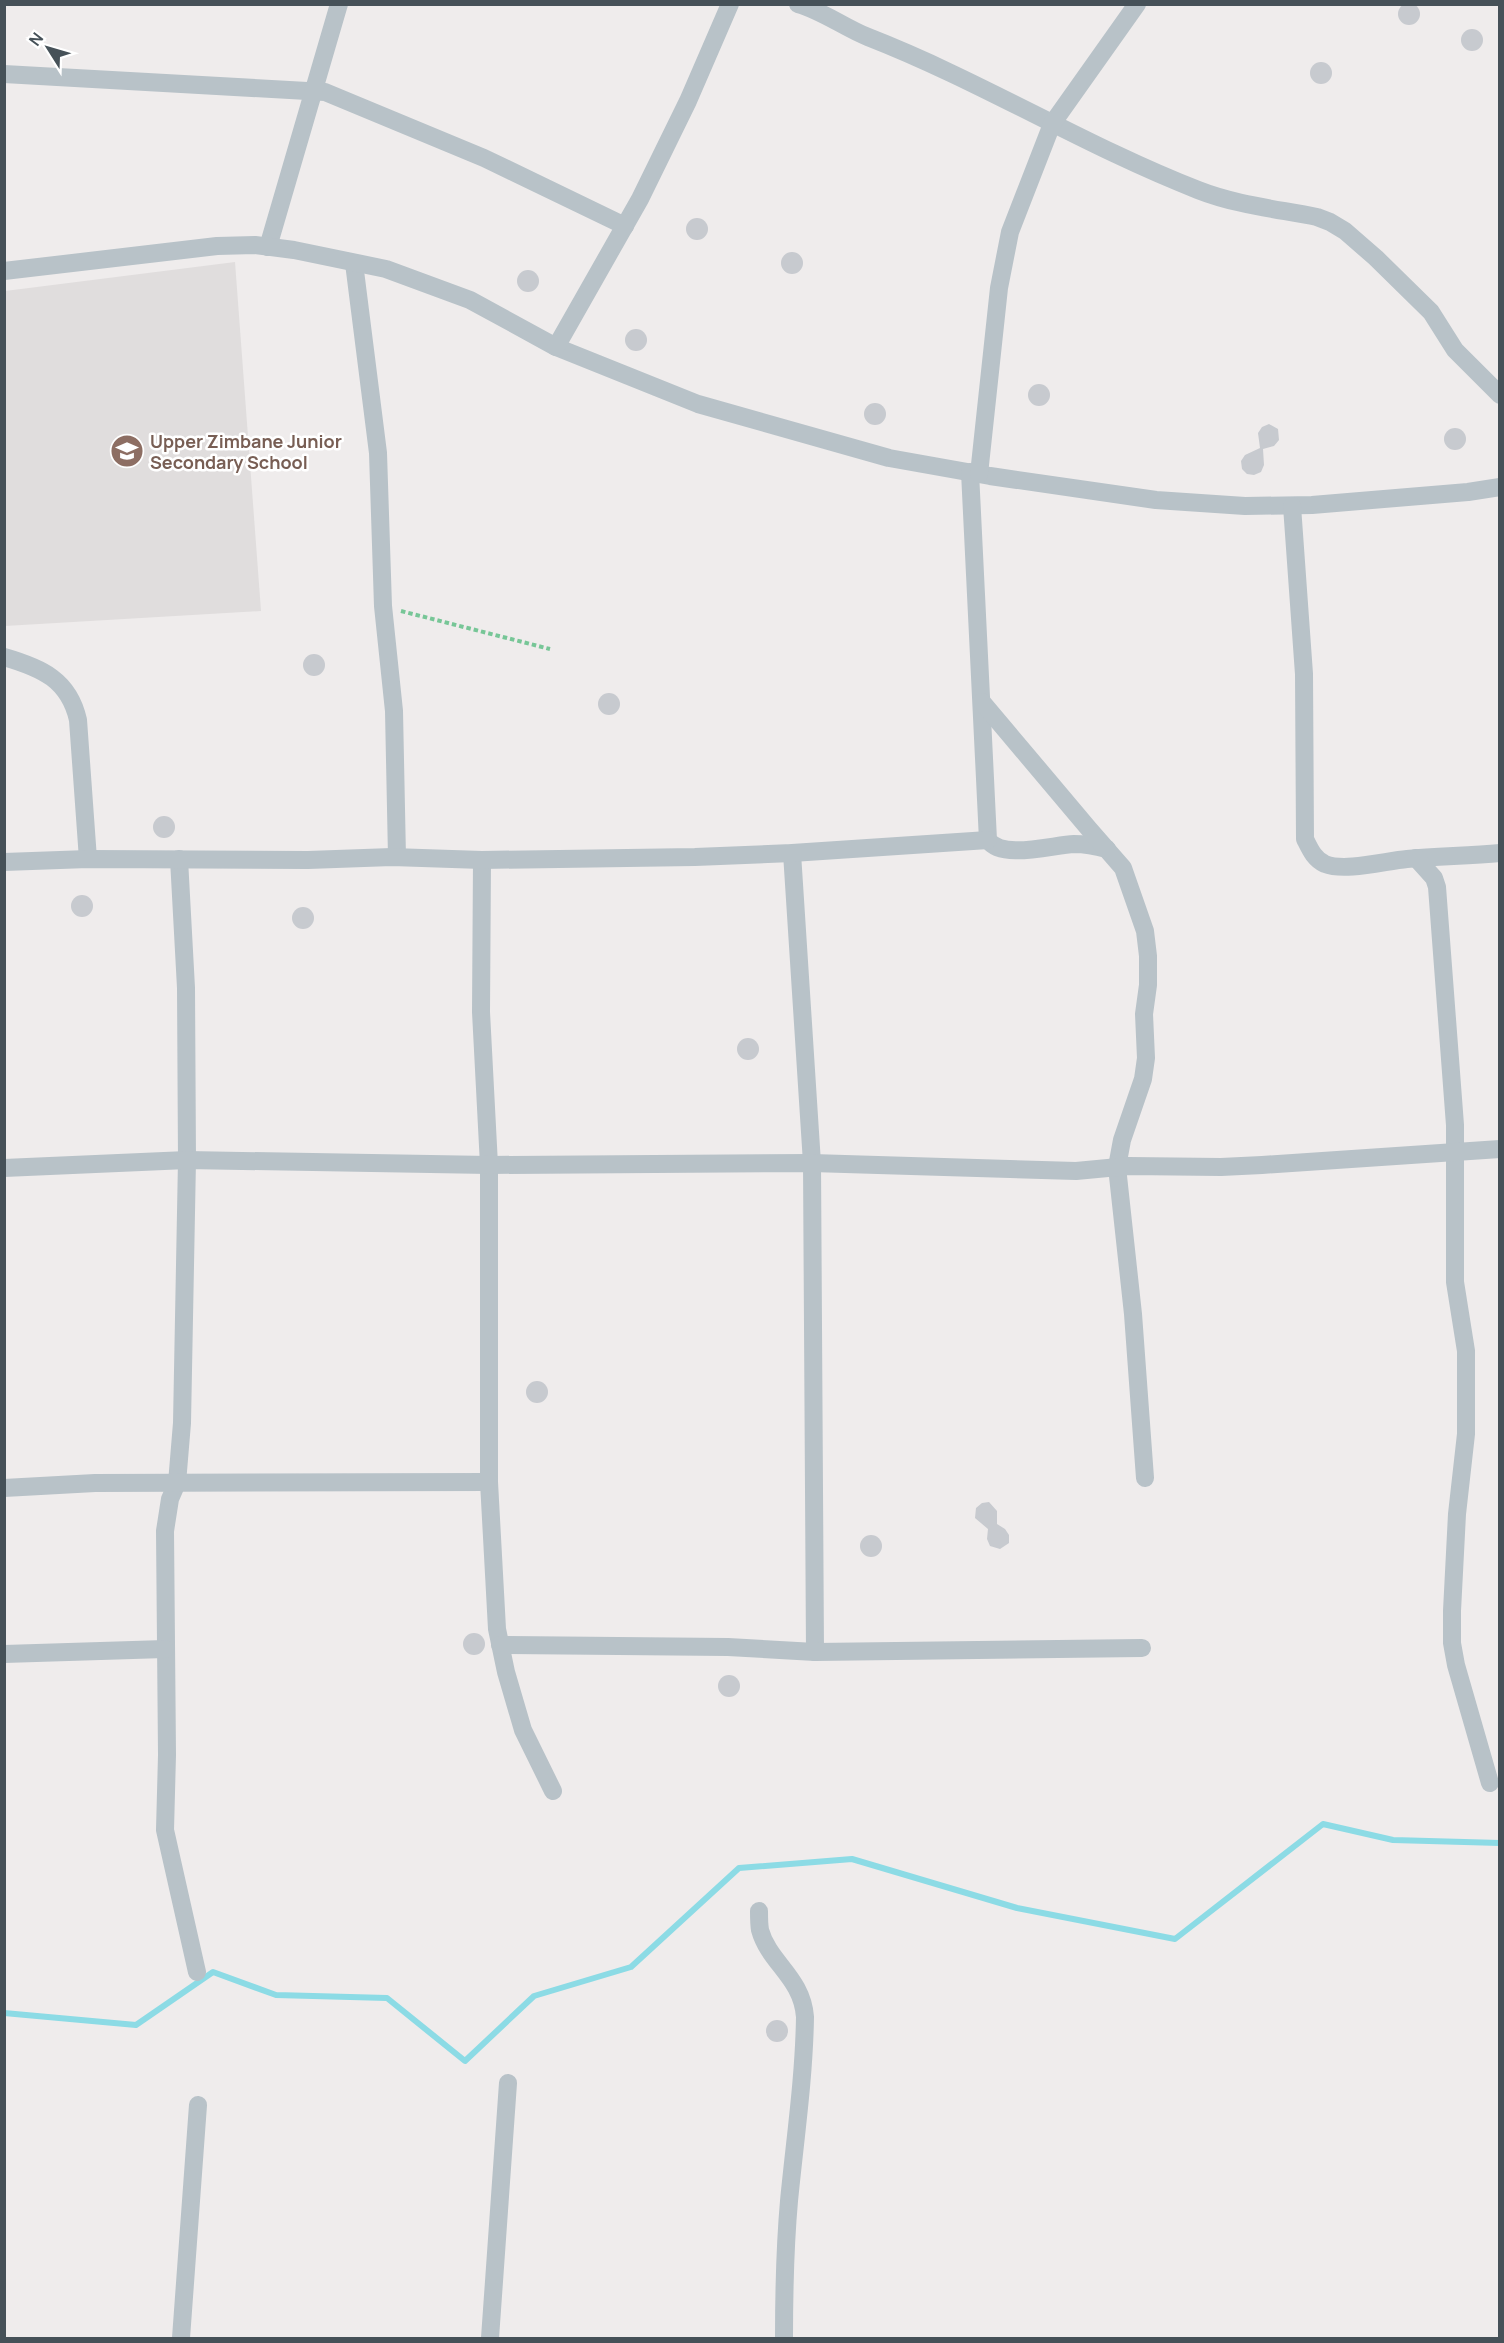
<svg xmlns="http://www.w3.org/2000/svg" width="1504" height="2343" viewBox="0 0 1504 2343" font-family="Manrope,sans-serif">
<style>
.education{fill:#e0dddd}
.lines{fill:none;stroke-linecap:round;stroke-linejoin:round}
.stream{stroke:#8cdbe5;stroke-width:6}
.building{fill:#c7cacf}
.path{stroke:#77c697;stroke-width:4;stroke-dasharray:4.5 3;stroke-linecap:butt}
.minor{stroke:#b8c2c8;stroke-width:18}
.labels{text-anchor:middle;dominant-baseline:central;stroke-width:5;stroke-linejoin:round;paint-order:stroke}
.education-label{font-size:18px;font-weight:bold;fill:#785e54;stroke:#fff;text-anchor:start}
</style>
<rect width="100%" height="100%" fill="#efecec"/>
<path class="education" d="M235,262L261,611L5,626V291Z"/>
<g class="lines">
<path class="stream" d="M4,2013L136,2025L213,1972L276,1995L387,1998L465,2061L534,1996L631,1967L739,1868L852,1859L1017,1908L1175,1939L1323,1824L1393,1840L1500,1843"/>
</g>
<g class="building">
<circle cx="1409" cy="14" r="11"/>
<circle cx="1472" cy="40" r="11"/>
<circle cx="1321" cy="73" r="11"/>
<circle cx="697" cy="229" r="11"/>
<circle cx="792" cy="263" r="11"/>
<circle cx="528" cy="281" r="11"/>
<circle cx="636" cy="340" r="11"/>
<circle cx="1039" cy="395" r="11"/>
<circle cx="875" cy="414" r="11"/>
<path d="M1269,424L1278,429L1279,440L1274,446L1263,449L1264,465L1261,472L1254,475L1247,474L1242,469L1241,461L1245,455L1260,448L1258,433L1262,427Z"/>
<circle cx="1455" cy="439" r="11"/>
<circle cx="314" cy="665" r="11"/>
<circle cx="609" cy="704" r="11"/>
<circle cx="164" cy="827" r="11"/>
<circle cx="82" cy="906" r="11"/>
<circle cx="303" cy="918" r="11"/>
<circle cx="748" cy="1049" r="11"/>
<circle cx="537" cy="1392" r="11"/>
<path d="M989,1502L997,1511V1524L1005,1529L1009,1535V1543L1000,1549L990,1546L987,1539L988,1529L975,1518L976,1508L982,1503Z"/>
<circle cx="871" cy="1546" r="11"/>
<circle cx="474" cy="1644" r="11"/>
<circle cx="729" cy="1686" r="11"/>
<circle cx="777" cy="2031" r="11"/>
</g>
<g class="lines">
<path class="path" d="M401,611L550,649"/>
<g class="minor">
<path d="M798,4C823,11 845,28 868,37C981,81 1085,146 1198,190C1236,205 1277,209 1317,217L1330,222L1345,231L1376,258L1431,312L1455,350L1500,395"/>
<path d="M4,74L325,92L484,158L625,226"/>
<path d="M268,247L339,4"/>
<path d="M354,263L378,453L383,606L394,711L397,857"/>
<path d="M4,271L217,246L255,245L294,250L386,269L470,300L556,347L698,404L889,458L990,476L1156,500L1245,506L1312,505L1468,492L1500,487"/>
<path d="M556,347L640,199L688,101L730,4"/>
<path d="M970,472L988,840C1002,860 1052,845 1074,844C1086,844 1096,846 1107,849"/>
<path d="M979,474L999,288L1010,232L1052,124L1137,4"/>
<path d="M1292,506L1304,674L1305,839C1310,849 1314,859 1325,864C1345,872 1385,861 1407,859C1438,856 1469,856 1500,853"/>
<path d="M4,657C42,668 69,680 78,720L88,859"/>
<path d="M982,702L1089,829L1123,868L1145,931L1148,956V985L1144,1014L1146,1058L1143,1079L1122,1140L1117,1167L1133,1314L1145,1478"/>
<path d="M792,853L812,1163L815,1652"/>
<path d="M1416,858L1434,878L1437,887L1455,1125V1282L1466,1351V1434L1457,1514L1452,1611V1643L1456,1665L1490,1783"/>
<path d="M179,859L186,988L187,1160L182,1423L177,1483L170,1499L165,1531L167,1755L165,1830L197,1972"/>
<path d="M482,860L481,1012L489,1165V1482L497,1629L506,1672L523,1730L553,1791"/>
<path d="M4,862L88,859L308,860L392,857L482,860L695,857L792,853L988,840"/>
<path d="M4,1168L187,1160L489,1165L812,1163L1076,1171L1129,1166L1221,1167L1262,1165L1500,1149"/>
<path d="M4,1488L95,1483L489,1482"/>
<path d="M500,1645L728,1647L815,1652L1142,1648"/>
<path d="M4,1654L165,1649"/>
<path d="M759,1911C759,1917 759,1924 760,1930C769,1963 802,1977 805,2017C804,2079 795,2139 789,2201C785,2246 784,2292 784,2338"/>
<path d="M181,2338L198,2105"/>
<path d="M490,2338L508,2083"/>
</g>
</g>
<defs>
<symbol id="school-disc" viewBox="-11 -11 22 22"><circle r="9.5" fill="#8d6e63" stroke="#fff"/><path d="M0-5L7-2L0 1L-7-2ZM-4 1L0 2.5L4 1V4Q0 6-4 4Z" fill="#fff"/></symbol>
</defs>
<g fill-rule="evenodd">
<use href="#school-disc" x="108" y="432" width="38" height="38"/>
</g>
<g class="labels">
<g class="education-label">
<text x="150" y="441">Upper Zimbane Junior<tspan x="150" dy="21">Secondary School</tspan></text>
</g>
</g>
<rect width="1504" height="2343" fill="none" stroke="#465158" stroke-width="12"/>
<g transform="translate(48 48) rotate(307)" stroke="#ffffff" stroke-width="4.5" paint-order="stroke">
<path d="M0-4.5L10 22L0 15L-10 22Z" fill="#465158"/>
<text y="-9" font-size="16" font-weight="bold" text-anchor="middle" fill="#465158">N</text>
</g>
</svg>
